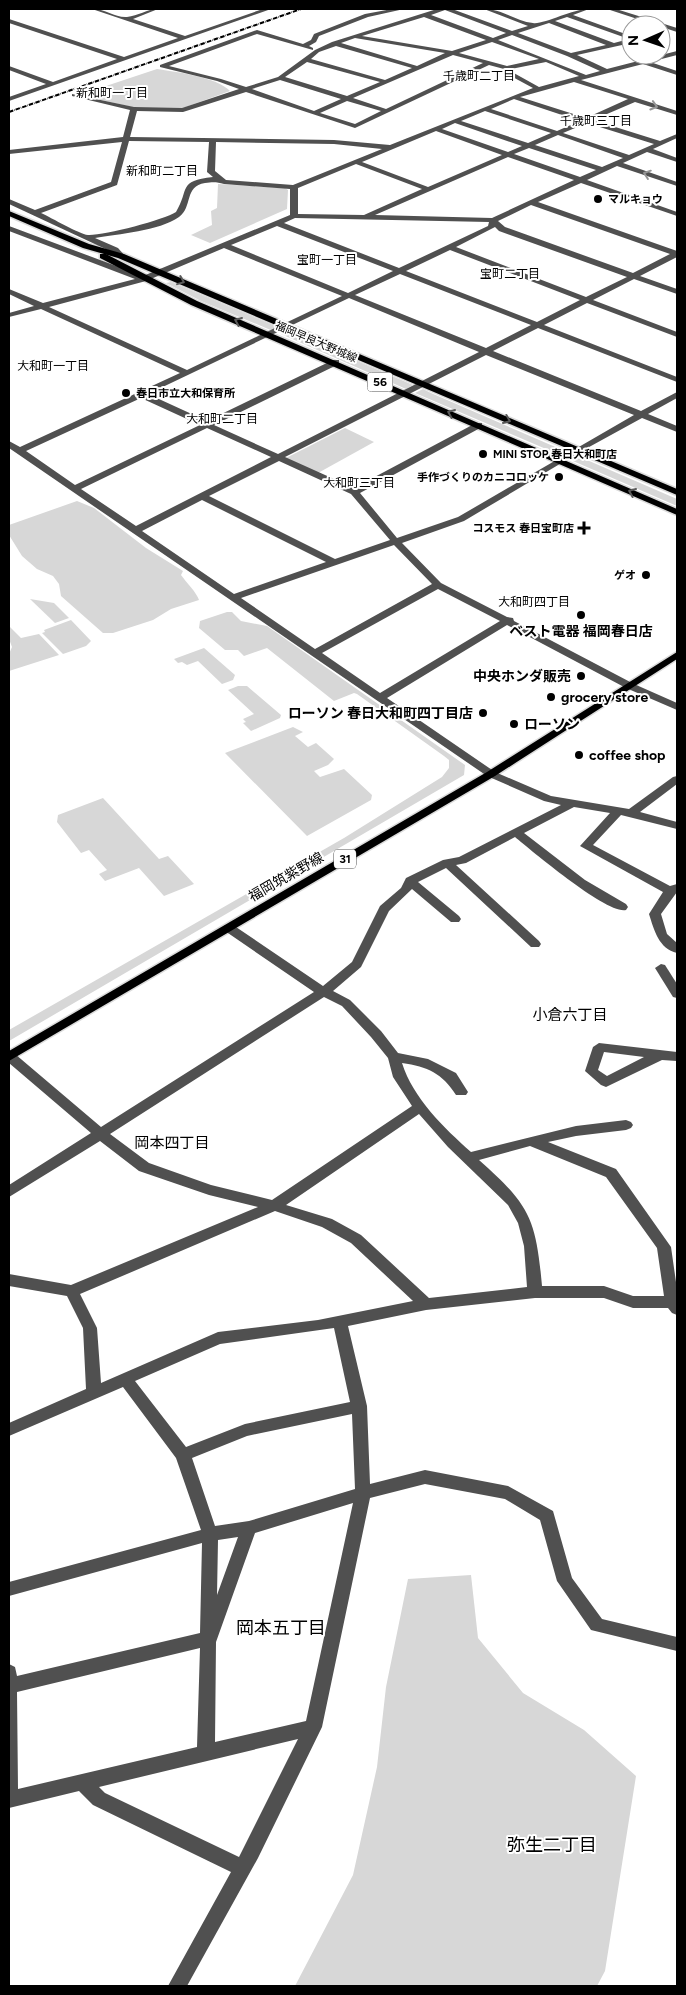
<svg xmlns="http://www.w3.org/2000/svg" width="686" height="1995" viewBox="0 0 686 1995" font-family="Figtree,'Noto Sans JP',sans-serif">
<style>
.green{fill:#d7d7d7}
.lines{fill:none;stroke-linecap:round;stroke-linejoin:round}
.major-casing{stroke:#dbdbdb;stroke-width:3}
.minor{fill:#505050;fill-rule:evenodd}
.major{fill:#000;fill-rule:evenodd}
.rail{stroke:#000;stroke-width:2;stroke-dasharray:4.5 1 0.5 1;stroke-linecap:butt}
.oneway{stroke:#969696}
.oneway2{stroke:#595959}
.poi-dot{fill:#000;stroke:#fff;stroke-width:2}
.labels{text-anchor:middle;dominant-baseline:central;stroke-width:4;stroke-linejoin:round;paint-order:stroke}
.far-poi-label{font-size:11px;font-weight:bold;fill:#000;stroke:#fff;text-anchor:start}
.far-street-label{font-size:11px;fill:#000;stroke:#fff}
.far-neighbourhood-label{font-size:12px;fill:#000;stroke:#fff}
.shield{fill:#fff;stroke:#4c4c4c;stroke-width:1}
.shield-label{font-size:12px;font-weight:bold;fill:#000}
.poi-label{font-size:14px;font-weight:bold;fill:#000;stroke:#fff;text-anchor:start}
.street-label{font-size:14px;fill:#000;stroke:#fff}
.neighbourhood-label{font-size:15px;fill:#000;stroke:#fff}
.near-neighbourhood-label{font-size:18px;fill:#000;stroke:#fff}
</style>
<rect width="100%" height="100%" fill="#fff"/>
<g class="green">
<path d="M157,69C176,72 217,77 230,91L183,108L141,109L79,95Z"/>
<path d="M218,184L285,188L288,190L287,209L210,243L191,235L212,225L211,211L217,208Z"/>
<path d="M171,282L280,328L273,331L201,301L166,283Z"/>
<path d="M288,331L406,382L413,385L406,389L281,334Z"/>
<path d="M423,389L431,393L560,449L553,452L415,393Z"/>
<path d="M345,428L374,442L318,473L286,458Z"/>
<path d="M580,457L677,499V506L573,461Z"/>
<path d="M77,501L94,508L146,548L183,571L181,575C186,582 197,593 199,600L171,609L153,620L113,633H103L61,596L59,584L53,576L37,569L22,556L9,535V525Z"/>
<path d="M30,599L54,603L69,618L55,623Z"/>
<path d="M227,612H232L241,621L267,626L465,765L464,775L9,1041V1030L344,838L442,777L449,768V760L444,756L357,694L354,693L334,701L267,648L244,656L238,650H225L199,628L200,621Z"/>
<path d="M71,620L91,641L86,646L63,654L42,633L45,632L44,630Z"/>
<path d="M9,626L21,638L39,634L59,655L9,671V654L12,647L9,639Z"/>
<path d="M204,648L235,675L233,680L222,684L198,661L187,665L182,662L178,663L174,659Z"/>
<path d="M238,686H247L281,715L280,718L251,731L243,723L246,722L243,719L254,714L228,690Z"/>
<path d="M293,727L303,732L295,736L308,747L316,743L334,759L328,765L314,771L320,777L344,769L372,795L371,800L307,836L225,753Z"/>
<path d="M103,798L159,859L168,856L194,884L164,896L139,868L105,881L99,874L107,870L89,850L81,853L57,822L58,815Z"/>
<path d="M471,1575L478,1638L523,1693L584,1730L636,1776L605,1971L597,1986H295L353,1875L377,1767L386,1687L408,1579Z"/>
</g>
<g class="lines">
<defs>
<g id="major">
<path d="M9,211L89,244L124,254L677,489V495L118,258L83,248L9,216Z"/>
<path d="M100,254H106L197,301L677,509V515L191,305L100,258Z"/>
<path d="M677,652V659L495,776L9,1061V1051L487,772Z"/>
</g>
</defs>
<use href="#major" class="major-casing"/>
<g class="minor">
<path d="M92,9C104,8 115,18 127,17C138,16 147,9 158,9L133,19L185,36L263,9H271L9,101V97L46,84L9,70V66L53,82L117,59L9,23V19L124,57L178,38Z"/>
<path d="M392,9H404L368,17L319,36L316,42L309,46L313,48V50L257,34L169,66L221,79L246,87L278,77L315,50L332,42L437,9H452L512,31L528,26L484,9C502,9 516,21 533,23C543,25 572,9 589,9L573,15L631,36V43L577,55L607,69L677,51V55L650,62L677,71V75L643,64L581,80L677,111V115L635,102L593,120L660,141L677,134V138L653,149L677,158V162L647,152L623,163L677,182V186L617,166L587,180L677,212V216L581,183L538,202L677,251V257L640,276L677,289V294L634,279L593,300L677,332V337L587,303L544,325L677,377V382L538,328L493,351L641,411L677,392V398L648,414L677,426V432L642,418L580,452L464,521L402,543L441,583L507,617L513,618L514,621L634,684L677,703V710L626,688L507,625L387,698L495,772L551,796L629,809L673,777L677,776V784L640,812L677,822V829L621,815L593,845L670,886L677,884V892L661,914L667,934L677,943V953C659,949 654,930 649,914L663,892L580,846L610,813L574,807L524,833L585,880L626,904L628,907L626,910C608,915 532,851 515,837L466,863L456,865L539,941L541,944L539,947H531L446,868L418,882L459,916L461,919L459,922H451L412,889L389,911L361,967L333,991L350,1000L381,1031L398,1053L428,1059L456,1073L468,1092L466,1095H456C442,1073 428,1067 402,1063C413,1098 444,1128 471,1152L576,1126L626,1120L631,1122L633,1125L631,1128L626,1130L576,1136L548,1142L616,1169L671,1247L677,1289V1315L672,1313L668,1308H633L604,1298H535L426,1310L348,1326L367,1406L370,1484L425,1470L508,1486L553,1511L572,1578L602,1619L677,1637V1651L591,1630L557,1581L540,1520L505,1499L425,1484L370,1498L322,1727L258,1858L187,1986H168L231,1872L93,1805L79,1791L9,1808V1664L15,1667L17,1676L200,1633L202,1543L9,1596V1582L201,1530L176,1458L123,1387L9,1436V1423L86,1389L83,1328L67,1296L9,1286V1274L71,1285L258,1207L209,1195L139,1171L100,1141L9,1197V1185L91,1133L9,1063V1053L15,1054L101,1127L314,992L225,931L223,928L225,925H233L323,986L352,962L380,906L401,888L406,878L443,860L459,857L561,805L544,801L487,776L9,448V441L20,447L180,373L41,309L9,317V313L34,306L9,294V289L43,303L135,279L9,231V226L143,276L290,215V189L224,184C217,182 213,182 205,183C184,186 193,207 179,217C159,231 118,234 95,238L118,248L125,256L121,258L112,252L9,204V199L35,210L111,182L122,142L9,154V150L123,137L130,110L72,96V94L134,107L182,108L239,89L217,81L160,67V65L257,30L303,44L311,40L314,34L365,14ZM445,10L506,33L493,38L431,15ZM424,17L486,40L452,51L362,36ZM567,17L629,39L614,43L555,21ZM549,23L606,45L571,53L518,33ZM512,35L567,56L600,71L586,75L498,40ZM355,38L445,53L417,66L341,43ZM492,42L539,59L507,66L459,53ZM336,46L412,68L385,80L311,59L319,52ZM453,55L483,63L386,109L353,98ZM307,62L380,82L347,96L285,77ZM546,62L579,76L539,87L512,72L511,69ZM489,65L504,69L507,74L533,88L390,145L334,140L130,137L137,111L183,112L246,92L355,128ZM280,80L341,99L314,111L252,89ZM574,82L628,99L586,118L520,97ZM514,99L580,121L557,131L491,109ZM347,101L381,111L355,124L320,113ZM485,111L551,133L528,143L461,121ZM455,123L522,146L508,152L442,129ZM587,123L654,144L629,155L563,133ZM436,131L502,155L428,187L362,162ZM558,135L623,158L602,167L535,145ZM129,141L209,142L207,172L213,177C177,181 190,189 176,212C164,220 102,236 88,235C79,234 52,218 41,213L117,185ZM216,142L334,144L382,149L293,185L226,180L215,171ZM529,148L596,170L580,177L514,154ZM508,157L574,180L492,218L375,215ZM356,164L422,189L364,215L298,214V188ZM531,205L670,254L633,273L505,227L498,221ZM295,218L489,222L488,226L399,268L284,223ZM277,226L393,271L348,293L231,245ZM495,227L499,231L627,277L586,297L456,247ZM224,248L342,296L187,370L49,307L146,281ZM450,250L580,300L537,322L406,271ZM400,274L531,325L486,348L355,295ZM349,298L479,352L278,454L214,425L339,364V360H333L207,421L148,394ZM486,355L634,415L458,517L397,538L360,493L482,427V423H476L354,488L285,457ZM141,398L200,425L75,485L26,451ZM207,428L271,457L136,526L81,489ZM279,461L351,494L390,540L335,559L209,496ZM202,500L326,562L234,594L142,531ZM394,545L432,584L315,649L241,598ZM438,589L500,621L380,693L322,653ZM324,997L342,1006L371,1037L388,1058L393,1077L412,1106L272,1200L211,1185L149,1163L110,1134ZM419,1114L448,1147L508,1205L518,1223L524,1246L527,1287L429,1298L361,1235L332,1219L286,1205ZM530,1146L606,1177L657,1248L664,1296H633L604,1286H542C536,1219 530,1205 479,1160ZM275,1211L322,1227L351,1243L413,1301L318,1320L218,1332L101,1383L97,1328L80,1294ZM334,1328L350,1402L245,1424L186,1447L135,1381L220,1344ZM352,1414L355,1489L249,1521L215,1526L192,1458L247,1436ZM353,1503L306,1721L215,1742L216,1642L255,1533ZM238,1537L217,1595L218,1540ZM200,1648L197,1747L18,1789L17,1692ZM298,1739L239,1857L105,1793L99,1787Z"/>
<path d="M607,9H616L677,28V32Z"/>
<path d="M661,964L665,965L677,984V998L673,997L655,968Z"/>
<path d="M599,1043L677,1052V1061L662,1060L606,1087L601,1085L585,1071L593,1047ZM604,1052L644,1057L607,1076L598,1070Z"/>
</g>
<use href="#major" class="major"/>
<path class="rail" d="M9,112L301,9"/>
</g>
<defs><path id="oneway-chevron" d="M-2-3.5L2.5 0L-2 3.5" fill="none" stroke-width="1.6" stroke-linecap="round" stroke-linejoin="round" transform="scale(1.25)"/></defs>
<g class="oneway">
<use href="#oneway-chevron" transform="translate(654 106) rotate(17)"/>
<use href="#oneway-chevron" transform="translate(647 174) rotate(-161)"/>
</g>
<g class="oneway2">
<use href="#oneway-chevron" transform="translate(181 281) rotate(22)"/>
<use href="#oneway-chevron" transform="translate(238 321) rotate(-157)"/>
<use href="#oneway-chevron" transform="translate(451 413) rotate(-157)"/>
<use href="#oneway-chevron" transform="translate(507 420) rotate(23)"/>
<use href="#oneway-chevron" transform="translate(632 492) rotate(-157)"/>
</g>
<g class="poi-dot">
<circle cx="598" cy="199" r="5"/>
<circle cx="126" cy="393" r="5"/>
<circle cx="483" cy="454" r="5"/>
<circle cx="559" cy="477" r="5"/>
<path d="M581.5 520.5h5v5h5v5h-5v5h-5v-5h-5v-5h5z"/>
<circle cx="646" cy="575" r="5"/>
<circle cx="581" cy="615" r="5"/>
<circle cx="581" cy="676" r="5"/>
<circle cx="551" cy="697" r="5"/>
<circle cx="483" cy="713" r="5"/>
<circle cx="514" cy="724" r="5"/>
<circle cx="579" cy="755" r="5"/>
</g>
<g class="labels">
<g class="far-poi-label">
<text x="608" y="199">マルキョウ</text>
<text x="136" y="393">春日市立大和保育所</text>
<text x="493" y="454">MINI STOP 春日大和町店</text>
<text x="549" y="477" text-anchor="end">手作づくりのカニコロッケ</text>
<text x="574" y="528" text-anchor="end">コスモス 春日宝町店</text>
<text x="636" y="575" text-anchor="end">ゲオ</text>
</g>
<g class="far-street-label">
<text transform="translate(316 342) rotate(23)">福岡早良大野城線</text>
</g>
<g class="far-neighbourhood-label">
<text x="479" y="76">千歳町二丁目</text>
<text x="112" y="93">新和町一丁目</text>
<text x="596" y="121">千歳町三丁目</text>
<text x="162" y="171">新和町二丁目</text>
<text x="327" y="260">宝町一丁目</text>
<text x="510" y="274">宝町二丁目</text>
<text x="53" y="366">大和町一丁目</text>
<text x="222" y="419">大和町二丁目</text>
<text x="359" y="483">大和町三丁目</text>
<text x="534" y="602">大和町四丁目</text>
</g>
<g class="shield">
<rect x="367.5" y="372.5" width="25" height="19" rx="4"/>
<rect x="334" y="849.5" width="22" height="19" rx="4"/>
</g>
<g class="shield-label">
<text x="380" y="382">56</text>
<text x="345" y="859">31</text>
</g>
<g class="poi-label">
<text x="581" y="631" text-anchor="middle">ベスト電器 福岡春日店</text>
<text x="571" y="676" text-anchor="end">中央ホンダ販売</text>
<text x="561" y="697">grocery store</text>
<text x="473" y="713" text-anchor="end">ローソン 春日大和町四丁目店</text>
<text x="524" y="724">ローソン</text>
<text x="589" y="755">coffee shop</text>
</g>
<g class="street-label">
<text transform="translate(286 877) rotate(-30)">福岡筑紫野線</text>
</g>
<g class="neighbourhood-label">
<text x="570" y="1015">小倉六丁目</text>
<text x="172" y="1143">岡本四丁目</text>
</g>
<g class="near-neighbourhood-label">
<text x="281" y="1628">岡本五丁目</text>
<text x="552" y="1845">弥生二丁目</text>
</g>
</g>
<rect width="686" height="1995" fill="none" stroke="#000000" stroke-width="20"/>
<g transform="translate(646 40) rotate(268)"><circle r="24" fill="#ffffff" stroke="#999999"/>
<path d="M0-4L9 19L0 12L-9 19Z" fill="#000000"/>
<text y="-8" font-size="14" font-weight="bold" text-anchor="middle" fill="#000000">N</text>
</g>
</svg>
